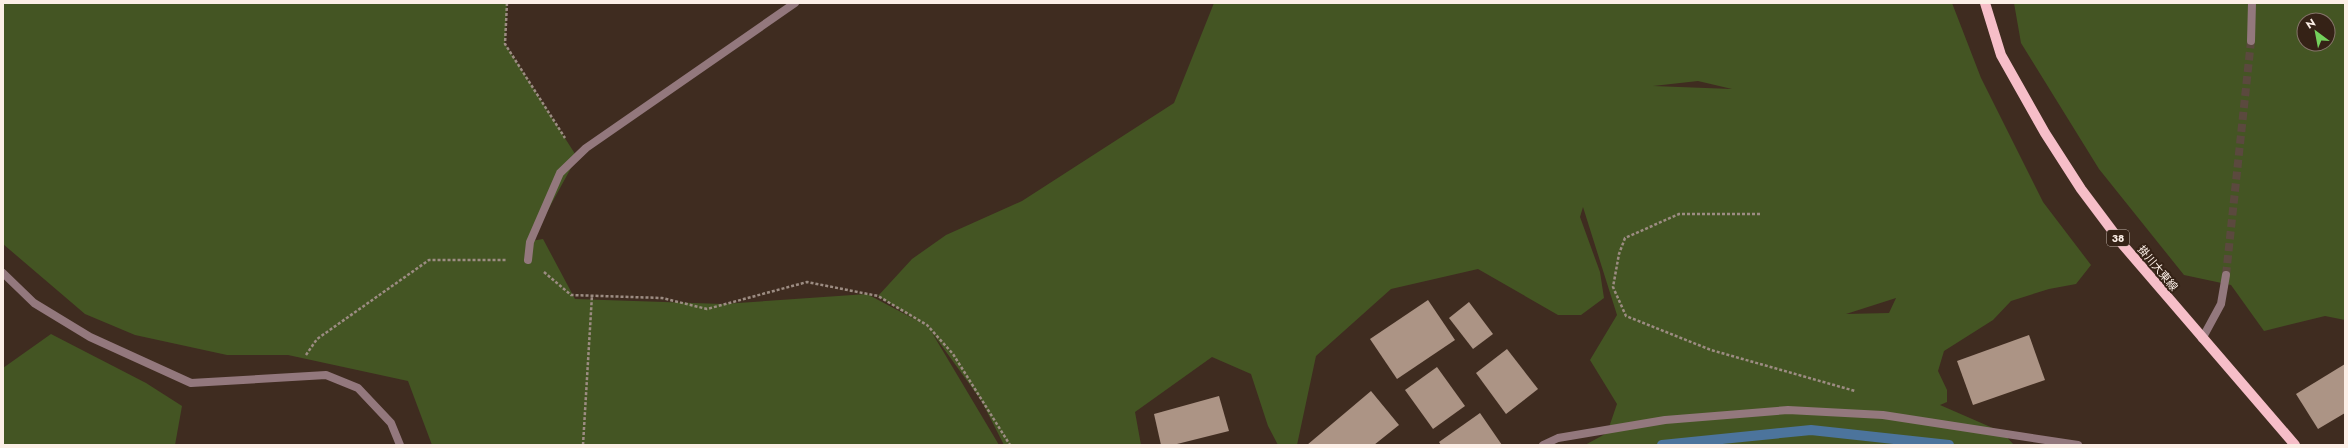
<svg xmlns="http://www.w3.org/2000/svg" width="2348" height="448" viewBox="0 0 2348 448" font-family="Jost,'Noto Sans JP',sans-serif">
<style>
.green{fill:#445523;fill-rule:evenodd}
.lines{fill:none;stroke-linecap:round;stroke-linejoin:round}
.stream{stroke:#4c749c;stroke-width:10}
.building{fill:#ac9485}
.minor-tunnel{stroke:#5b493e;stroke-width:8;stroke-dasharray:8 4;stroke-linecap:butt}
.path{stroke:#9c8c82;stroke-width:2.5;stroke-dasharray:3 2;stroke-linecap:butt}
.service{stroke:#93787d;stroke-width:8}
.minor{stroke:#93787d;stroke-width:8}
.primary{stroke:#f6bec8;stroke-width:10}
.labels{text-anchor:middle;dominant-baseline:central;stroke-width:4;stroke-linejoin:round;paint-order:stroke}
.shield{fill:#352216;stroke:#c0b2a8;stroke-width:1}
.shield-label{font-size:10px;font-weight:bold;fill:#fcefe7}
.street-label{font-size:11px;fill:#fcefe7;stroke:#352216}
</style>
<rect width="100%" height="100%" fill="#3f2c20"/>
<g class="green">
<path d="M3,3H507L505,44L577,157L531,241L543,239L575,299L723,304L867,294L918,321L878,296L912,259L946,235L1022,201L1174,103L1214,3H1952L1981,78L2043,202L2091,265L2076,284L2049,289L2011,301L1993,320L1944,351L1938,371L1947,390V402L1940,405L2002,432L2014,445H1585L1607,433L1617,404L1590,360L1617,315L1583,207L1580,217L1600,272L1604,298L1581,315H1558L1478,269L1391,289L1316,356L1297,445H1278L1268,426L1251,374L1212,357L1135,412L1141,445H1004L981,400L931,331L999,445H432L408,381L288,355H227L135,335L85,314L3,244ZM1698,81L1732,89L1653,86ZM1896,298L1889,313L1846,314Z"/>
<path d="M2014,3H2345V320L2325,316L2264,331L2231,285L2184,275L2099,169L2021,43ZM2304,20H2328V44H2304Z"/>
<path d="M51,334L146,383L182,406L175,445H3V368Z"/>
</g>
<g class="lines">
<path class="stream" d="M1662,445L1811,430L1949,445"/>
</g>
<g class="building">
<path d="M1428,300L1455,340L1397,379L1370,339Z"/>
<path d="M1469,302L1493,334L1473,349L1449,318Z"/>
<path d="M2029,335L2045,380L1973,405L1957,361Z"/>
<path d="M1507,349L1538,389L1506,414L1476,373Z"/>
<path d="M2345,364V413L2318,429L2296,394Z"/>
<path d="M1437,367L1465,406L1433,429L1405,390Z"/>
<path d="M1371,391L1399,425L1374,445H1307Z"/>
<path d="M1219,396L1229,431L1173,445H1161L1154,414Z"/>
<path d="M1480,413L1502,445H1441L1439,442Z"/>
</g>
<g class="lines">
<path class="minor-tunnel" d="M2226,275L2251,41"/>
<g class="path">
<path d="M507,3L505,44L565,138"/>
<path d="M1760,214H1679L1625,238L1619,254L1613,287L1626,316L1711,350L1855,391"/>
<path d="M544,272L571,295L662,298L707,309L807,282L878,296L927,325L953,354L1010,445"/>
<path d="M306,355L317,339L429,260H507"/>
<path d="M583,445L592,295"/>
</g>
<path class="service" d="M528,260L530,242L560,173L586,148L795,3"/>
<g class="minor">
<path d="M2251,41L2252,3"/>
<path d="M3,273L34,303L90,337L191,383L326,375L358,388L391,423L400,445"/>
<path d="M2202,339L2221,304L2226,275"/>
<path d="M1543,445L1558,438L1665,420L1788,410L1883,415L2078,445"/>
</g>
<path class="primary" d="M1985,3L2001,55L2045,133L2081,189L2123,245L2295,445"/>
</g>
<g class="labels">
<rect class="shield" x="2107" y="230" width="22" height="16" rx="3"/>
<g class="shield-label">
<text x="2118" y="238">38</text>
</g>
<g class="street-label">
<text transform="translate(2158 268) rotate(50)">掛川大東線</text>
</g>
</g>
<rect width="2348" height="448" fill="none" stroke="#fcefe7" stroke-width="8"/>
<g transform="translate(2316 32) rotate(328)"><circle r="19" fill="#352216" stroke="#85746a"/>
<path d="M0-3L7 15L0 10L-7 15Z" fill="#74d25c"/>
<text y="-6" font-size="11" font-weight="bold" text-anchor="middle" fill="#fcefe7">N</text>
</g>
</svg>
